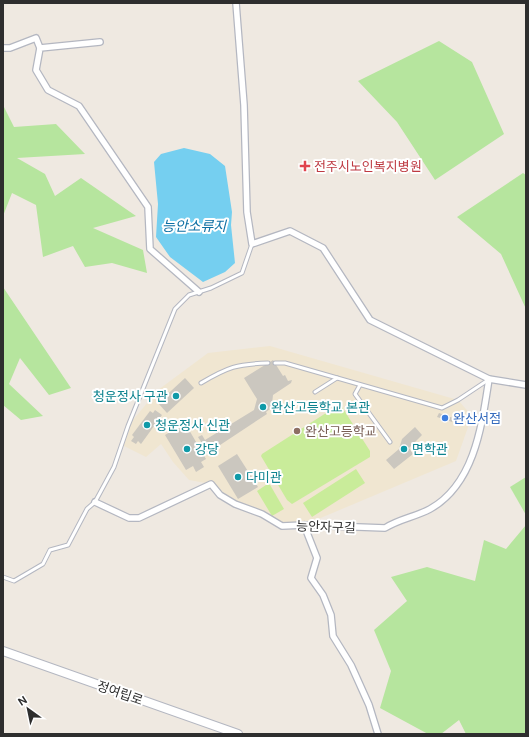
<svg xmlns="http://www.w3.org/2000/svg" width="529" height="737" viewBox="0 0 529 737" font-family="'DM Sans','Noto Sans KR',sans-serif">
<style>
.education{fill:#f0e6d1}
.green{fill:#b6e59e}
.pitch{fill:#c9ec9a}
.water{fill:#75cff0}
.building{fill:#cbc7bf}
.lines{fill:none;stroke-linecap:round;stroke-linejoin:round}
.lane-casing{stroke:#b4b7c1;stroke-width:5}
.street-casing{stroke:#b4b7c1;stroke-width:8}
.secondary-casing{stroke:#b4b7c1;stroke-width:10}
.lane{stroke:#fff;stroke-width:3}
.street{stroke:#fff;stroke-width:5.5}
.secondary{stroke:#fff;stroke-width:8}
.health-dot{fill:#e0444e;stroke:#fff;stroke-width:1.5}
.culture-dot{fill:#0f9aa8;stroke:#fff;stroke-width:1.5}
.shop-dot{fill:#3f7fe0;stroke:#fff;stroke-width:1.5}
.education-dot{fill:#8d6e63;stroke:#fff;stroke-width:1.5}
.labels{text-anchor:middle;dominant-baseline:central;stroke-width:4;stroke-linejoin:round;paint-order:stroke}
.health-label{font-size:13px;fill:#be3a42;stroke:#fff;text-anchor:start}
.culture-label{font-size:13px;fill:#0d838f;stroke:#fff;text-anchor:start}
.shop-label{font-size:13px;fill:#366cbe;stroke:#fff;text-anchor:start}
.education-label{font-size:13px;fill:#785e54;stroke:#fff;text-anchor:start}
.street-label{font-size:13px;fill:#2e2e2e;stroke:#fff}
.water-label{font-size:14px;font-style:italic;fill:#0d6fa3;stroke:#fff}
</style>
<rect width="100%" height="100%" fill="#efe9e1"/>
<path class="education" d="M270,346L458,400L472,416L456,461L304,525L279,524L220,495L211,484L189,480L173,462L161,444L146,457L122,445L128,426L158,390L208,353Z"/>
<g class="green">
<path d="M439,41L472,62L504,134L435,180L397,122L358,81Z"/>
<path d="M3,105L14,127L56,124L85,154L17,158L45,174L55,196L81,178L136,216L93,228L143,250L147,273L112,263L85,267L73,246L43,257L36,205L12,193L3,216Z"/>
<path d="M523,173L526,175V309L501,254L457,217Z"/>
<path d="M3,287L71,388L49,395L20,358L9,384L43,416L21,420L3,405Z"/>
<path d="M526,477V515L510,487Z"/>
<path d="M526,525V734H466L459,720L441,734H428L380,708L391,671L374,630L407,601L391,577L427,567L475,581L484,540L506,549Z"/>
</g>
<g class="pitch">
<path d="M337,406L342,407L370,451V457L292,504L287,500L261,456L262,454Z"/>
<path d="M356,469L365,483L312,517L303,503Z"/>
<path d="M269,483L284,509L272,516L257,491Z"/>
</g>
<path class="water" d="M184,148L210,154L225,166L232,212L231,225L235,263L225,272L203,282L170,257L156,237L158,204L154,162L161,154Z"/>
<g class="building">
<path d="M273,360L283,376L285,375L288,381L292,380L291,383L273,395L272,404L270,409L266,412L267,414L208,453L198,437L202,435L205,440L254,410L257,399L244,378Z"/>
<path d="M185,378L194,388L167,413L158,403Z"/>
<path d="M155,410L162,415L141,444L138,441L136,444L131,441L134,437L132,435L150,411L153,413Z"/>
<path d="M439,413L453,418L452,422L437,417Z"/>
<path d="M185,423L206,459L201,462L204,467L196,472L193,466L186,470L165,435Z"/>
<path d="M415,427L422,435L409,448L413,454L394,469L386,460L399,449L402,439Z"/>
<path d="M237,454L258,487L238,499L218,466Z"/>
</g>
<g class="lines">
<defs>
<g id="lane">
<path d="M275,363H285L442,408L458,400L488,380"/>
<path d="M201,383C228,367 237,364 268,363"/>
<path d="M360,385L355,394L390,442"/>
<path d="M315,392L337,378"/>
<path d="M3,577L14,581L43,564L50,550L68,545L87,509L95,502L114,467L128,426L175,309L189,295L211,288L242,273L252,244"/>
</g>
<g id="street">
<path d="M236,3L244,105L247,212L252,244L290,231L323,248L370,320L489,379L526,385"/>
<path d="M100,42L40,48L36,70L48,90L79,106L148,207L150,249L199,292"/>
<path d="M3,48H10L36,38L40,48"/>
<path d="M95,502L129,518H139L211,484L220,495L235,504L262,514L282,526L304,525L385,528C399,519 415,517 430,509C475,484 482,424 489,379"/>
<path d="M304,525L317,558L311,578L323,595L331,615L333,636L351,665L369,705L378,734"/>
</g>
<path id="secondary" d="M3,651L238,734"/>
</defs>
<use href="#lane" class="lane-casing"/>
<use href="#street" class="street-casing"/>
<use href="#secondary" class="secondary-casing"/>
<use href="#lane" class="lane"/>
<use href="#street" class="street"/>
<use href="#secondary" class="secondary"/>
</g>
<path class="health-dot" d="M303 160h4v4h4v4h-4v4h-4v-4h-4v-4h4z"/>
<g class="culture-dot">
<circle cx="176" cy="396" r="4"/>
<circle cx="263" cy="407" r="4"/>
<circle cx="147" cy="425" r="4"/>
<circle cx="187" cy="449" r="4"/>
<circle cx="404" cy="449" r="4"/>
<circle cx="238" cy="477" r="4"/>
</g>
<circle class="shop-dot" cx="445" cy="418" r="4"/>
<circle class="education-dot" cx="297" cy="431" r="4"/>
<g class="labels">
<g class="health-label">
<text x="314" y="166">전주시노인복지병원</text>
</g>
<g class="culture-label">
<text x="168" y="396" text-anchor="end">청운정사 구관</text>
<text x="271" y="407">완산고등학교 본관</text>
<text x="155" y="425">청운정사 신관</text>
<text x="195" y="449">강당</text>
<text x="412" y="449">면학관</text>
<text x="246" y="477">다미관</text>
</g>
<g class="shop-label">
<text x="453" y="418">완산서점</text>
</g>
<g class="education-label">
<text x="305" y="431">완산고등학교</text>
</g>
<g class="street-label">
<text transform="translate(326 527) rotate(2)">능안자구길</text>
<text transform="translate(120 693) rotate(19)">정여립로</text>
</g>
<g class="water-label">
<text x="194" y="226">능안소류지</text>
</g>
</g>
<rect width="529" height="737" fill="none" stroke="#2e2e2e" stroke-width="8"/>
<g transform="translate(28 709) rotate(327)" stroke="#ffffff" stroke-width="3" paint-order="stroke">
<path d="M0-3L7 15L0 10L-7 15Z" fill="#2e2e2e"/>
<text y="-6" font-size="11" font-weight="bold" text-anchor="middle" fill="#2e2e2e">N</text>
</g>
</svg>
